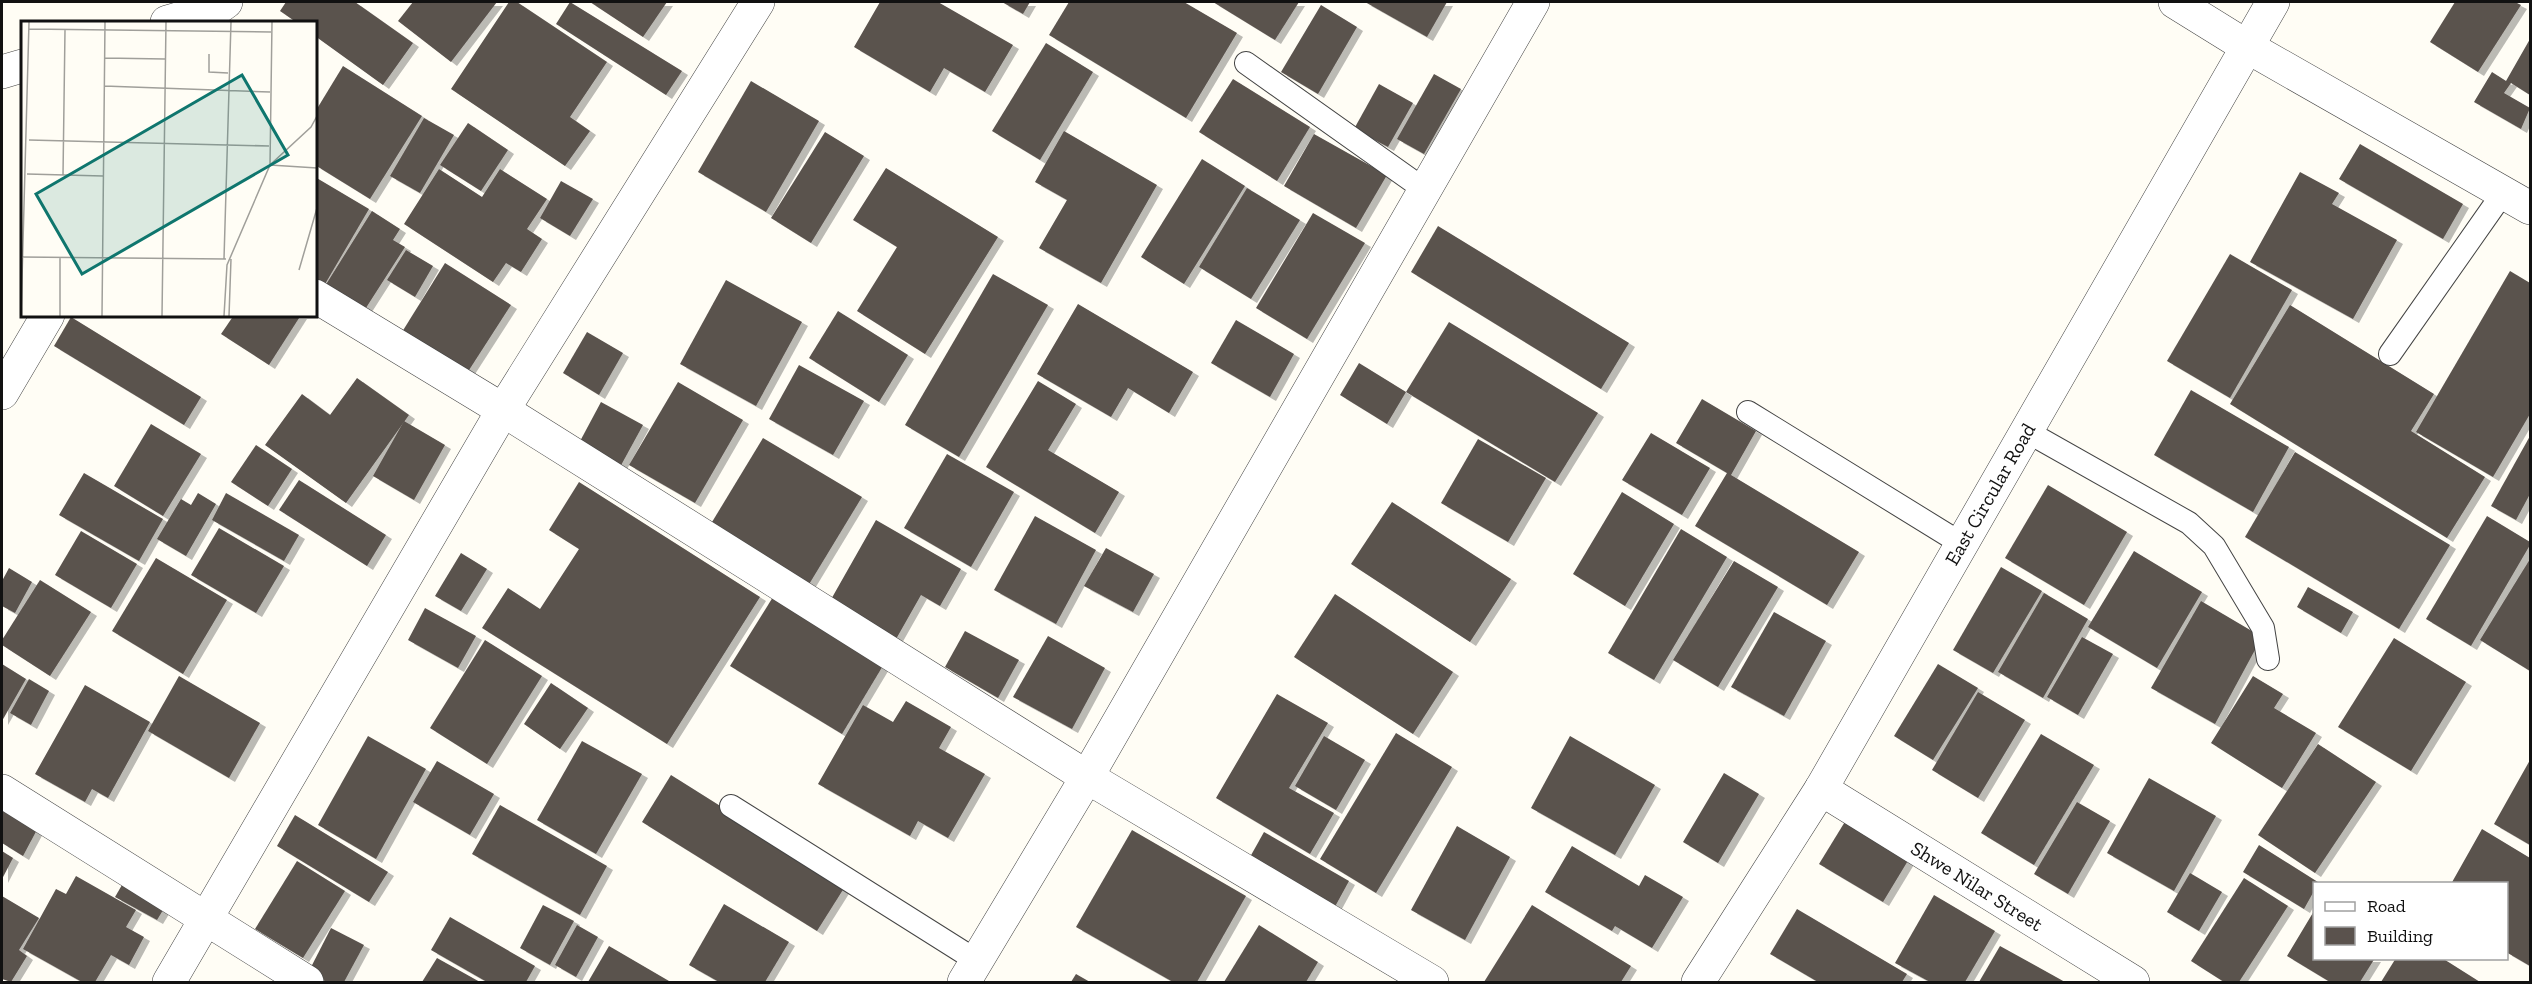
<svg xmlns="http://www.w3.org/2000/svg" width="2532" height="984" viewBox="0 0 2532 984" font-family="'Zilla Slab',serif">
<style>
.building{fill:#5a524d;filter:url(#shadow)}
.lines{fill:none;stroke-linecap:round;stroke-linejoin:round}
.lane-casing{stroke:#444;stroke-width:24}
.street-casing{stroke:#444;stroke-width:34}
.lane{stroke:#fff;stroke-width:22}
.street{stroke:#fff;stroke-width:33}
.labels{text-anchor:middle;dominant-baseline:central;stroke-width:6;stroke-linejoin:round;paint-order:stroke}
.street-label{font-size:20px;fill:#111;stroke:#fff}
.inset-road{fill:none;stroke:#a09f9a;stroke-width:1.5}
.view{fill:#0f766e;fill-opacity:0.15;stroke:#0f766e;stroke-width:3}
.inset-edge{fill:none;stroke:#111;stroke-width:3}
</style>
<defs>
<filter id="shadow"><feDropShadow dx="6" dy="4" stdDeviation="0" flood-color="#0004"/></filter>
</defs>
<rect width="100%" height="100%" fill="#fffdf5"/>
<g class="building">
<path d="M286,2H355L413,43L383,85L315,36V22H296L280,11Z"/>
<path d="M413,2H497L451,62L398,21Z"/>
<path d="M509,2H517L607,62L570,117L590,131L565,166L451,89Z"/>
<path d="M570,2L682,71L666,95L556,24Z"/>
<path d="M590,2H667L643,37Z"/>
<path d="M880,2H938L1013,45L985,92L944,68L930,92L854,47Z"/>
<path d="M1002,2H1030L1023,14Z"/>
<path d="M1069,2H1184L1237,33L1186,118L1049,35Z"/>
<path d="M1213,2H1299L1275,40Z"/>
<path d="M1365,2H1447L1427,37Z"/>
<path d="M2455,2H2515L2521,5L2478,72L2430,42Z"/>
<path d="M1321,5L1357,27L1318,94L1281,72Z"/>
<path d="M2530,39V95L2511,83L2504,93L2530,108L2521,129L2474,102L2492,72L2506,81Z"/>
<path d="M1046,43L1093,72L1040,160L992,131Z"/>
<path d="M343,66L422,116L370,199L315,165V112Z"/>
<path d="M1434,74L1461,89L1424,154L1397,139Z"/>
<path d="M1233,79L1310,127L1277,181L1199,132Z"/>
<path d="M751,81L819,121L766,212L698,172Z"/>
<path d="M1379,84L1413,103L1388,147L1354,129Z"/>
<path d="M424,118L454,135L420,193L390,176Z"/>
<path d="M468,123L508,150L481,191L440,165Z"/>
<path d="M1064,131L1157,185L1101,283L1039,248L1067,200L1035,182Z"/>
<path d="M825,132L864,156L811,243L771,218Z"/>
<path d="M1314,134L1387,175L1356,228L1284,186Z"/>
<path d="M2360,144L2463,204L2443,239L2339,179Z"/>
<path d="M1202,159L1245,186L1184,284L1141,257Z"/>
<path d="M886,168L998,237L925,354L857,311L897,247L853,220Z"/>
<path d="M439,169L482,197L500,169L547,199L527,229L542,239L521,272L506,263L493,282L404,224Z"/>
<path d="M2300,172L2339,193L2332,204L2397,240L2353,319L2250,262Z"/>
<path d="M315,177L369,209L321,291L315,287Z"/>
<path d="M561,181L593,199L570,236L540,218Z"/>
<path d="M1247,188L1300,220L1251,299L1199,267Z"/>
<path d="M372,211L400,229L393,240L405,247L364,311L325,286Z"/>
<path d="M1313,213L1365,243L1307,339L1256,308Z"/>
<path d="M1438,226L1629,343L1601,389L1411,272Z"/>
<path d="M406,250L433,266L415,297L387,280Z"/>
<path d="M2230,254L2292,290L2230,398L2167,361Z"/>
<path d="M445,263L511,305L462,381L397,340Z"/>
<path d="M2510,271L2530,283V414L2493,477L2416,432Z"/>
<path d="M993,274L1048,305L959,457L905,425Z"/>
<path d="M726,280L802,322L756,406L680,364Z"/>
<path d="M1078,304L1193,372L1169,413L1128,388L1111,417L1037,374Z"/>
<path d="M2290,305L2434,394L2411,431L2485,477L2447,538L2230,404Z"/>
<path d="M838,311L908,355L879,402L809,358Z"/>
<path d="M234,315H301L269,365L221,334Z"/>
<path d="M71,317L201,397L184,425L54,346Z"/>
<path d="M1236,320L1294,354L1270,397L1211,363Z"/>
<path d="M1449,322L1598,413L1555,482L1406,392Z"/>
<path d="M587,332L623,353L599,395L563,373Z"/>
<path d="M1359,363L1406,392L1387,424L1340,395Z"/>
<path d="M799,365L864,401L833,455L769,419Z"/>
<path d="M357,378L409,415L346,503L265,445L302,394L330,415Z"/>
<path d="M1038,381L1076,404L1048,450L1119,492L1095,533L986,467Z"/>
<path d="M678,382L743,420L695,503L629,465Z"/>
<path d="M2191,390L2289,447L2253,512L2154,455Z"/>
<path d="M1702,399L1756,431L1731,475L1859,552L1827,605L1695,526L1727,473L1676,443Z"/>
<path d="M601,402L643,425L619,469L578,445Z"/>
<path d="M404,421L445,445L414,500L373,476Z"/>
<path d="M151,424L201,454L163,516L114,486Z"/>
<path d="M1651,433L1710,468L1682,515L1622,480Z"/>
<path d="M2530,436V494L2516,520L2491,506Z"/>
<path d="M763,438L862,497L808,586L709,527Z"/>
<path d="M1478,439L1546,478L1508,542L1441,503Z"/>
<path d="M256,445L292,469L268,506L231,482Z"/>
<path d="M2295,452L2450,545L2399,629L2245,537Z"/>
<path d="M947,454L1014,492L971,567L904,528Z"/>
<path d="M84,473L163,519L139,561L59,515Z"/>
<path d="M299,480L386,535L367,566L279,510Z"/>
<path d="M579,482L760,597L667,744L482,628L508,588L540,609L579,549L549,530Z"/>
<path d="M2048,485L2127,532L2084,605L2005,558Z"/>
<path d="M1622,492L1674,524L1625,606L1573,574Z"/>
<path d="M198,493L216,504L186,556L157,539L181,499L191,505Z"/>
<path d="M226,493L299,535L284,561L212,520Z"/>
<path d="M1392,502L1511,579L1470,642L1351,564Z"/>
<path d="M1035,516L1096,550L1056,624L994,590Z"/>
<path d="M2487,516L2530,542V545L2471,646L2426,619Z"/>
<path d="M876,520L961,569L940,606L921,595L891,648L825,610Z"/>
<path d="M219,528L284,566L256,613L191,575Z"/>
<path d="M1681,529L1727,557L1654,680L1608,653Z"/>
<path d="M81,531L137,564L111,608L55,575Z"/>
<path d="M1106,548L1154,574L1133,612L1084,586Z"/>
<path d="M2134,551L2202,592L2157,668L2088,627Z"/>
<path d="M461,553L487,569L461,611L435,596Z"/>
<path d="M156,558L227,600L183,674L112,631Z"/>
<path d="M2530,559V671L2480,640Z"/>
<path d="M1734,561L1778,587L1718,687L1673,660Z"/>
<path d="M2001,567L2042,591L1993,673L1953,650Z"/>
<path d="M9,568L32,582L15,613L2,606V581Z"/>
<path d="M40,580L91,612L50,676L2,645V640Z"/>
<path d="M2308,587L2353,612L2341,633L2297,607Z"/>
<path d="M2044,593L2088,619L2043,698L1998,672Z"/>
<path d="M1335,594L1453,672L1413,734L1294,657Z"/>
<path d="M773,597L884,664L842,734L730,666Z"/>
<path d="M2201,601L2262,637L2215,724L2151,688Z"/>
<path d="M425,608L476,636L458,668L408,640Z"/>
<path d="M1774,612L1826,641L1784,716L1731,687Z"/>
<path d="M965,631L1019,660L998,698L945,667Z"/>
<path d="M1048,636L1105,668L1072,729L1013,697Z"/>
<path d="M2082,637L2113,654L2078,715L2047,697Z"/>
<path d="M2394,638L2466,682L2411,771L2338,727Z"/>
<path d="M485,640L542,676L487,764L430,728Z"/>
<path d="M2,664L26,679L2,721Z"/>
<path d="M1938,664L1978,688L1933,760L1894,736Z"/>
<path d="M179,676L260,723L229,778L148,731Z"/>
<path d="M2253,676L2283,694L2274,708L2316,733L2282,788L2211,743Z"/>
<path d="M29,679L49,691L31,725L10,713Z"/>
<path d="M551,683L588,708L560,749L524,724Z"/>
<path d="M85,685L150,722L108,798L92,789L85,802L35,774Z"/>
<path d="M1978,692L2025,720L1978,798L1932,770Z"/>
<path d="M1277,694L1328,723L1289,788L1334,813L1310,854L1216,798Z"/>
<path d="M906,701L951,727L939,748L985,774L948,838L918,821L910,836L818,784L863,705L893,722Z"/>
<path d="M1396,733L1452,767L1376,893L1320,859Z"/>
<path d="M2041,734L2094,765L2034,865L1981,833Z"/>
<path d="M368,736L426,769L376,859L318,825Z"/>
<path d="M1324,736L1365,760L1336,810L1295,786Z"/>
<path d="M1570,736L1655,785L1615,855L1531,808Z"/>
<path d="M582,741L642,774L596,854L537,820Z"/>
<path d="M2318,744L2376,782L2315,873L2258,835Z"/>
<path d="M2530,760V845L2494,824Z"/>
<path d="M437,761L494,794L470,835L413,802Z"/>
<path d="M1724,773L1759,794L1718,863L1683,842Z"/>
<path d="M671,775L846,885L817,931L642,822Z"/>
<path d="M2149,778L2216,816L2174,891L2107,853Z"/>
<path d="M2077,802L2110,821L2068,894L2034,874Z"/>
<path d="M2,805L39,826L23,856L2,843Z"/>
<path d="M500,805L607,866L580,915L472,854Z"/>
<path d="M295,815L388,872L369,902L277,846Z"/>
<path d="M1846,820L1909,859L1883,902L1819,864Z"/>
<path d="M1457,826L1510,857L1465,940L1411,910Z"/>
<path d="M2482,829L2530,858V966L2506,952V884H2451Z"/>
<path d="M1132,830L1246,896L1197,982H1173L1076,927Z"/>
<path d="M1264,832L1349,881L1331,914L1245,866Z"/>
<path d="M2259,845L2321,884H2314V891L2304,909L2243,872Z"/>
<path d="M1572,846L1639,886L1645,875L1683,897L1652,948L1615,926L1612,931L1545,892Z"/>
<path d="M2,851L13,858L2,879Z"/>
<path d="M297,861L345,891L303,958L255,929Z"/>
<path d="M2190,873L2222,892L2199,931L2167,912Z"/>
<path d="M76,876L136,910L126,927L144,937L129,965L111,955L95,982H82L23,949L56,889L66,894Z"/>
<path d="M126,878L168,902L157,920L115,897Z"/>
<path d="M2244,878L2288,906L2239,982H2224L2191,961Z"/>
<path d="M1934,895L1995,931L1965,982H1930L1895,963Z"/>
<path d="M2,896L39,918L19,950L27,956L11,982L2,979Z"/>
<path d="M724,904L789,942L765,982H719L689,965Z"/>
<path d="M543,905L574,921L550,965L520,948Z"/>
<path d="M1532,905L1631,966L1621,982H1484Z"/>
<path d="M1797,909L1907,974L1902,982H1818L1770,954Z"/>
<path d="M2314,911V958H2375L2360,982H2330L2287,956Z"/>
<path d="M450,917L535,966L526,982H487L431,950Z"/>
<path d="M577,925L598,937L576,977L555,965Z"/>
<path d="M1259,925L1318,962L1306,982H1224Z"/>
<path d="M331,928L364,945L344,982H327L308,973Z"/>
<path d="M609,946L669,981L668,982H588Z"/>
<path d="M2000,946L2065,982H1979Z"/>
<path d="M437,958L480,982H422Z"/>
<path d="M2396,958H2442L2480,982H2381Z"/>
<path d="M1076,974L1090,982H1071Z"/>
</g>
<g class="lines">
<defs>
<g id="lane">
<path d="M1246,63L1425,190"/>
<path d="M2390,354L2503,193"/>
<path d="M1748,412L1962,544"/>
<path d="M2026,431L2189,523L2214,546L2263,628L2268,659"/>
<path d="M731,806L977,961"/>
</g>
<g id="street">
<path d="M2175,2L2246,46L2530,208"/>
<path d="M167,22L219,7L226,2"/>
<path d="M2,72L22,66"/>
<path d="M315,296L503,410L1087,777L1432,982"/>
<path d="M2,393L48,315"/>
<path d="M1821,789L2133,982"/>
<path d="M2,791L307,982"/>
<path d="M169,982L503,410L758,2"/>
<path d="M964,982L1087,777L1533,2"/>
<path d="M1698,982L1821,789L2273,2"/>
</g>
</defs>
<use href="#lane" class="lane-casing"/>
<use href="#street" class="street-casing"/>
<use href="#lane" class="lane"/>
<use href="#street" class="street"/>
</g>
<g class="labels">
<g class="street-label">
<text transform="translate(1990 494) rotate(-60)">East Circular Road</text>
<text transform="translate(1977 886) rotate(32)">Shwe Nilar Street</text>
</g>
</g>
<g transform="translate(21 21)">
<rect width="296" height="296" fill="#fffdf5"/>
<path class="inset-road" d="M8,8L250,11M188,33V51L207,52M83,37L144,38M83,65L249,71M8,119L248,125M249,144L251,1M249,144L296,147M6,153L82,155M42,154L44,9M0,236L205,238M203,238L210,1M278,249L296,187M0,295L8,1M39,295V236M81,295L84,1M141,295L145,1M203,295L206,244L249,144L290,106L296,95M208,295L210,238"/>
<path class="view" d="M221,54L267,134L61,253L15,173Z"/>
<rect width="296" height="296" class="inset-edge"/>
</g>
<rect width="2532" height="984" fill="none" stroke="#111111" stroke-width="6"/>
<rect x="2313" y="882" width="195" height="78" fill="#ffffff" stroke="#a0a0a0" stroke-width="1.5"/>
<rect x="2325" y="902" width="30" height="9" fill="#ffffff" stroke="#a0a0a0" stroke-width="1.5"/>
<text x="2367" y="912" font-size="18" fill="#111111">Road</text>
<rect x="2325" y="927" width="30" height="18" fill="#5a524d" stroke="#a0a0a0" stroke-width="1.5"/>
<text x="2367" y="942" font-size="18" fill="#111111">Building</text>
</svg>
